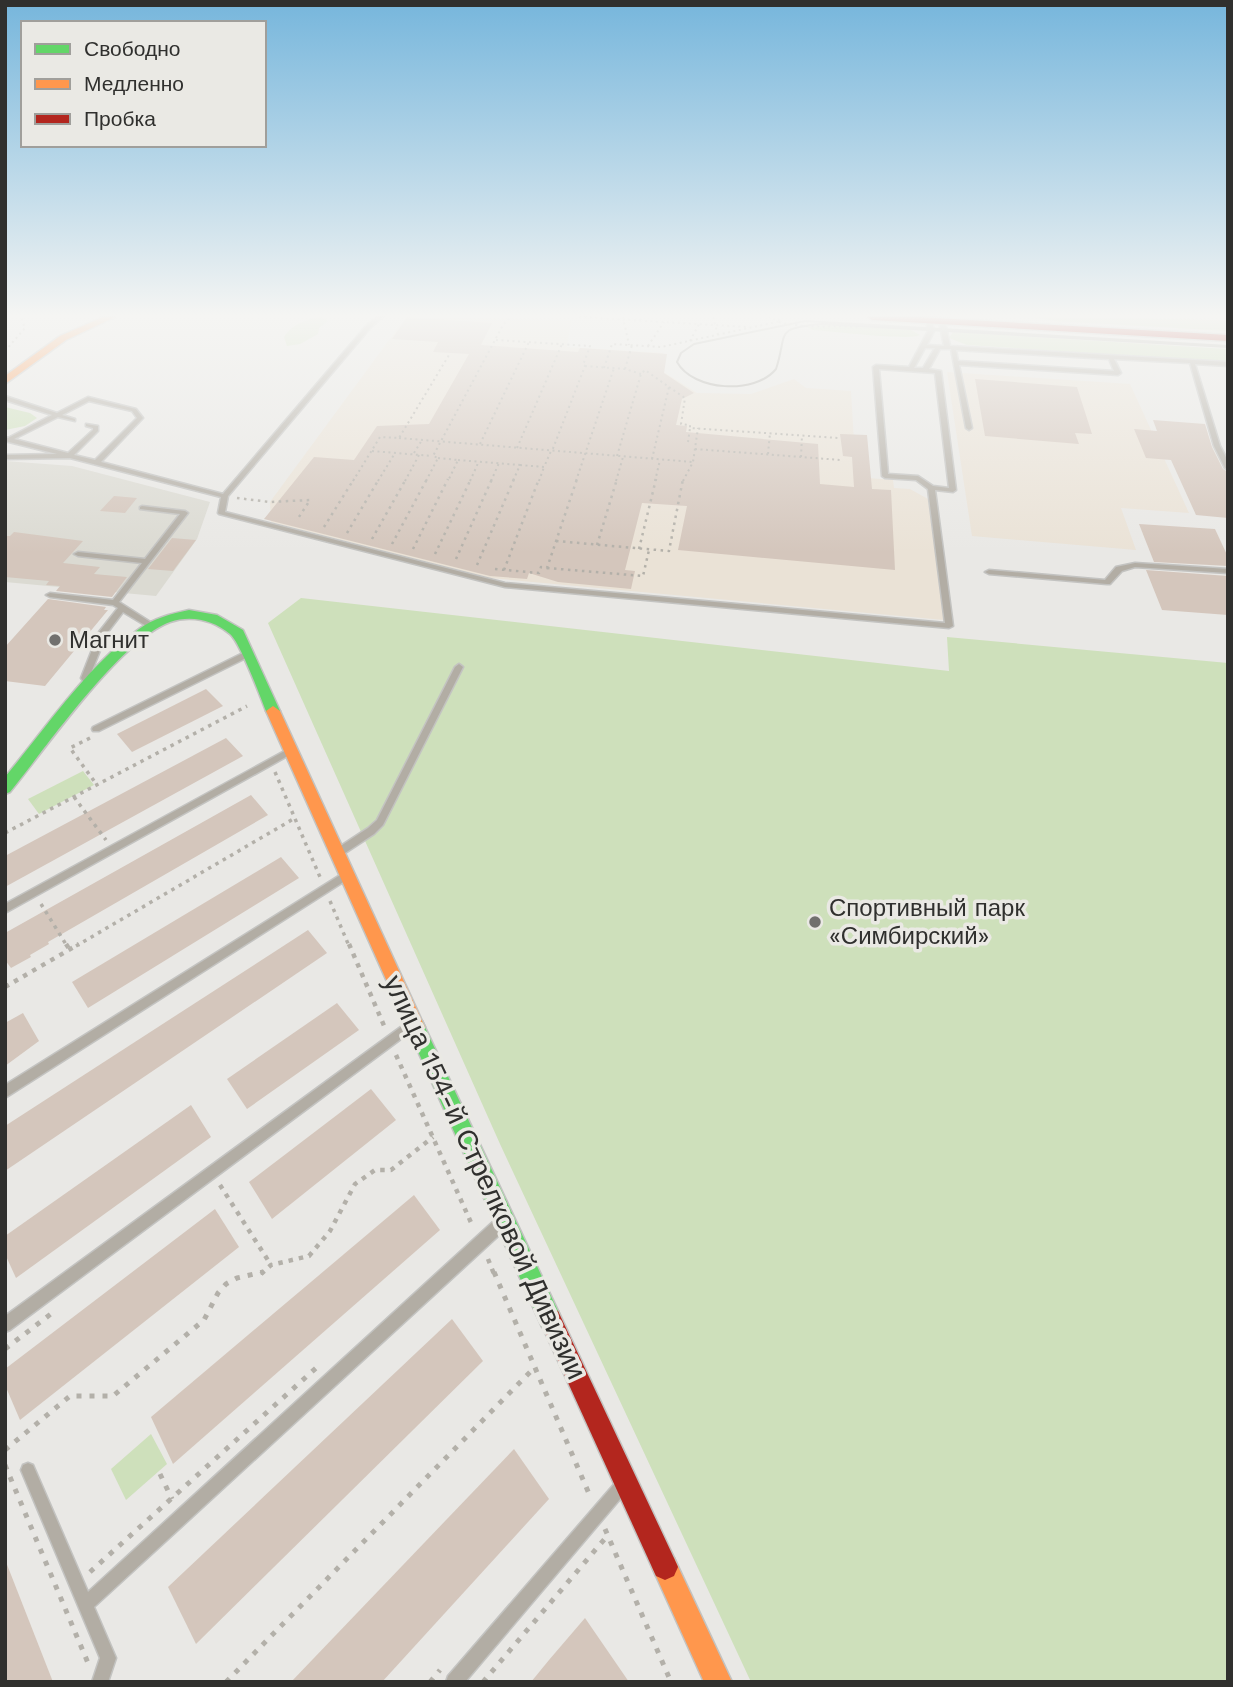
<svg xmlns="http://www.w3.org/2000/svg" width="1233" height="1687" viewBox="0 0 1233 1687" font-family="'Work Sans',sans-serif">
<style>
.commercial{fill:#eae2d6}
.built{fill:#dbdad2}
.green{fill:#cee0bb}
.building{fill:#d4c6bc}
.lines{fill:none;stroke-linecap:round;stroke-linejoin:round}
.lane-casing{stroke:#c3c3c1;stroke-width:3}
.fast-casing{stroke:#c3c3c1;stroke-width:3}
.slow-casing{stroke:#c3c3c1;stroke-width:3}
.jam-casing{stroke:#c3c3c1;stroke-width:3}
.path-far4{stroke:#b3b0a9;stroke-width:2;stroke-dasharray:2 3.5;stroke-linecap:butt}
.path-far3{stroke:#b3b0a9;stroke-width:2.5;stroke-dasharray:2.5 4.5;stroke-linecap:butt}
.path-far2{stroke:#b3b0a9;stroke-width:3.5;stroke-dasharray:3.5 5;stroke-linecap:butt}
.path-far1{stroke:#b3b0a9;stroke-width:4.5;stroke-dasharray:4.5 6;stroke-linecap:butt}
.path{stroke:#b3b0a9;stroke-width:5;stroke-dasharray:5 8;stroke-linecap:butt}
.lane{fill:#b2ada4;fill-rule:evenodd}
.fast{fill:#63d668;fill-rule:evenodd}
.slow{fill:#ff974d;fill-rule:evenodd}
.jam{fill:#b3261e;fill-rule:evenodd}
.tram{stroke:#aeaca6;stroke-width:2}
.poi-dot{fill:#71706e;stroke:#eae9e4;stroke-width:2.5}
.labels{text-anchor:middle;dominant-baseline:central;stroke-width:7;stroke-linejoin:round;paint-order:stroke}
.poi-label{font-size:24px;fill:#30302e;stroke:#eae9e4;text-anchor:start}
.near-street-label{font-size:28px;fill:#30302e;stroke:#eae9e4}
</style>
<rect width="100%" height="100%" fill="#e9e8e5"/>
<g class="commercial">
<path d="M406,317L571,320L567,347L663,353L659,369L697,393L751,394L794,379L806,388L851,391L856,477L893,480L894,488L910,489L928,499L944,620L490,578L271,522L270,502Z"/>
<path d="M947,372L1130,384L1189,513L1121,508L1136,550L972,536Z"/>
</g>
<path class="built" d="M5,461L72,466L210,502L197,539L156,596L5,582Z"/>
<g class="green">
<path d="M322,317L328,321L319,328L318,334L300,344L287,346L284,337C290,326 309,317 322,317Z"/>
<path d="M1032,317L1219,320L1228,321V331L1055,321Z"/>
<path d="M829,325L911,330L920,335C909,341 832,331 813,330L807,327Z"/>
<path d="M953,332L1228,349V362L967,345L949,338Z"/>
<path d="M5,407L30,413L37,418L25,426L5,430Z"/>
<path d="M301,598L949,671L947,637L1228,663V1682H751L500,1144L268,623Z"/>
<path d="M83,771L94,785L39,814L28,799Z"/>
<path d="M151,1434L167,1464L126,1500L111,1469Z"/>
</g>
<g class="building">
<path d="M407,317L492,323L481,345L578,352L580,348L667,354L664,373L694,393L682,399L676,425L687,426L686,432L818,444L820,484L854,487L852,457L843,456L840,434L867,435L872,489L891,490L895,570L678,550L687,506L642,503L625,570L635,571L631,589L558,582L529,573L527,579L490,576L264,519L314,457L354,460L377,426L429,424L469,354L433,352L438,342L392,339Z"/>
<path d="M975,379L1077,387L1092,434L1075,433L1079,444L985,436Z"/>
<path d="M1153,420L1205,424L1212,447L1223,469L1228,472V518L1196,515L1171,460L1146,458L1134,429L1157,431Z"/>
<path d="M114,496L137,498L125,513L100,511Z"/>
<path d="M1139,524L1215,529L1228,557V566L1154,562Z"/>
<path d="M14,532L83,541L63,563L100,567L94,574L127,577L112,597L56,591L60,586L46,585L49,581L5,577V536H10Z"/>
<path d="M172,538L196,540L173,571L148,569Z"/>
<path d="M1146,570L1228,576V615L1162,610Z"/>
<path d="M48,599L106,607L104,610H108L45,686L5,681V647Z"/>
<path d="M206,689L223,706L132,752L117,734Z"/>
<path d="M226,738L243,756L5,887V856Z"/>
<path d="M251,795L268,815L48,942L49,944L30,955L31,957L11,968L5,960V933Z"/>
<path d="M281,857L299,878L88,1008L72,982Z"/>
<path d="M308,930L327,953L5,1171V1126Z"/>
<path d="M337,1003L359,1030L247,1109L227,1079Z"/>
<path d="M23,1013L39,1041L5,1066V1023Z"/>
<path d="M371,1089L396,1120L272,1219L249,1182Z"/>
<path d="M191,1105L211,1137L16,1278L5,1254V1236Z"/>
<path d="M414,1195L440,1230L173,1464L151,1417Z"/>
<path d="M215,1209L239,1247L20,1420L5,1385V1369Z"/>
<path d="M452,1319L483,1361L196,1644L168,1587Z"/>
<path d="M514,1449L549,1499L382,1682H291Z"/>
<path d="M5,1562H6L53,1682H5Z"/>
<path d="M585,1618L629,1682H531L549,1660Z"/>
</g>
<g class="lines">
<defs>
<g id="lane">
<path d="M377,317H383L371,327L228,496L225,512L505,583L945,623L928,489L916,480L885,478L882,476L873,367L876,365L909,367L928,331L926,320L929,318L932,320L934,331L927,345L944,346L939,321L942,319L945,321L950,346L1228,362V366L1195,364L1220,446L1228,461V470L1225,468L1214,446L1190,363L1114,359L1121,373L1118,375L959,365L972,428L969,430L966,428L951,349H940L929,369L941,371L956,490L953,492L935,490L953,626L949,628L505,587L219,514L218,513L221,497L70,458L5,459V455L57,454L5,441V437L8,438L52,415L5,400V396L57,413L88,397L136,409L143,418L101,462L223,494L367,325ZM925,348H935L923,368H914ZM956,350L1109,359L1114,371L958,361ZM879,369L935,373L949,488L933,486L918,476L888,474ZM89,401L132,411L137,418L95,460L74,455L98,431V426L86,424V426L93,428V430L68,453L14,439L58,417L75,421V419L62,415Z"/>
<path d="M142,506L185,511L188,513L119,602L155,625L154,627H148L123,612L107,633L89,678L93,684L89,687L86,686L81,678L99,632L118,608L113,605L50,597L46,595L50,593L113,600L142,563L78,556L74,554L78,552L145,559L180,514L140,509V507Z"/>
<path d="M1135,563L1228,569V573L1135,567L1122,571L1110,584H1107L989,574L985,572L989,570L1105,580L1116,567Z"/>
<path d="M247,651L251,654L250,656L99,731H93L92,729L93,727Z"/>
<path d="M459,664L463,667L383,825L374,834L339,857H333L331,854L333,851L368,828L377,820L455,667Z"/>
<path d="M290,748L293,749L294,751L293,753L5,913V904Z"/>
<path d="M345,872L348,873L350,876L348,879L5,1098V1085Z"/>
<path d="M413,1018L417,1019L419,1023L417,1027L10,1330L5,1332V1316Z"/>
<path d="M502,1217L507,1218L508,1223L507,1228L94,1607L116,1658L108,1682H92L100,1658L21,1470L23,1465L28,1463L33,1465L88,1592L497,1218Z"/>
<path d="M621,1479L626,1482L629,1487L626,1492L465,1682H446L448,1676L616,1482Z"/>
</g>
<g id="fast">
<path d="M189,610L217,615L243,630L280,711L278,714H268L266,711C260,696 240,642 230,634C213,620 191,615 170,622C120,640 46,748 10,792L5,794V777C47,727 86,667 139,629C154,618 171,614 189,610Z"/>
<path d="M416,1019L422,1021L558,1311L561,1319L558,1327L550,1330L542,1327L407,1027L410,1021Z"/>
</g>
<g id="slow">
<path d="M103,317H115L66,340L5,384V376L60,336Z"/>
<path d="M273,706L280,711L422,1021L425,1027L422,1033L416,1035L410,1033L266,711Z"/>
<path d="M665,1554L674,1558L732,1682H704L652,1567L656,1558Z"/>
</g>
<g id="jam">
<path d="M868,317H918L1228,335V341L872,320Z"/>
<path d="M550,1308L558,1311L674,1558L678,1567L674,1576L665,1580L656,1576L539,1319L542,1311Z"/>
</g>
</defs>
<use href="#lane" class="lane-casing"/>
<use href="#fast" class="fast-casing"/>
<use href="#slow" class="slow-casing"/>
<use href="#jam" class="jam-casing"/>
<g class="path-far4">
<path d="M579,317L748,327"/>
<path d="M623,317L629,345"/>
<path d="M713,317L718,335"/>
<path d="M779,322C805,329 832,325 860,327"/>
<path d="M496,340L590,346L583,365L585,366L552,451"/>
<path d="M690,341L699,324"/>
<path d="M648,346L664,322"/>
<path d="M5,351L25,328L21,317"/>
<path d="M585,366L625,369L641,374"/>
<path d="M604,368L612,344L661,347L781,321L769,317"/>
<path d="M625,369L632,345"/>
<path d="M669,387L685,398L681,424L690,425V428L839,438"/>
<path d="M399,438L693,462"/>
<path d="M688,442L690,428"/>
<path d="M480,444L529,342"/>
<path d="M517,448L562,344"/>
<path d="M695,449L841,460"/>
<path d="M372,451L432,456"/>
<path d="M414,453L422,440"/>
<path d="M768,454L770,433"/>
<path d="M617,456L641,374L645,370L669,387L652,459"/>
<path d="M801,457L802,435"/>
<path d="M438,458L458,460L448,481"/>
<path d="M458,460L520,465L513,481"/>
<path d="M520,465L544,467L551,451"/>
<path d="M353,481L380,437L399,438L449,355"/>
<path d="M378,481L395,453"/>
<path d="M405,481L419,455"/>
<path d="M426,481L438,458L433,456L503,325L510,317"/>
<path d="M470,481L479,461"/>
<path d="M491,481L499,463"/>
<path d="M539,481L544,467"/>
<path d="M576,481L614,368"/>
<path d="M616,481L623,457"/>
<path d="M655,481L660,460"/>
<path d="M683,481L693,462L698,428"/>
</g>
<g class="path-far3">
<path d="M237,498L270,502L310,500L297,520"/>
<path d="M324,527L354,479"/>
<path d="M347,533L379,479"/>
<path d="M372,539L406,479"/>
<path d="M556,541L669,551L683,479"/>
<path d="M392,544L427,479"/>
<path d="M597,545L617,479"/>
<path d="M413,549L448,479"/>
<path d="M639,549L656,479"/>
<path d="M435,554L471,479"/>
<path d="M456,559L492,479"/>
<path d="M477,565L514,479"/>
<path d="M547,568L643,576L649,550"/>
<path d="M495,569L539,573L541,567L547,568L577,479"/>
<path d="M504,570L539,479"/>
</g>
<g class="path-far2">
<path d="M90,738L70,748L97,785"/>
<path d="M275,772L320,877"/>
<path d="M74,797L106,840"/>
<path d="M5,833L247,706"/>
<path d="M330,901L349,946"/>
<path d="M41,904L67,946"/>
<path d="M76,946L295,818"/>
</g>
<g class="path-far1">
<path d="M66,944L70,950"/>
<path d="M349,944L385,1028"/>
<path d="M5,987L79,944"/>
<path d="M396,1055L473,1227"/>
<path d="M220,1185L271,1265"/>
<path d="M488,1259L494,1274"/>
<path d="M261,1274L271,1265L309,1256L330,1231L355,1184L375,1170H391L433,1137"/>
</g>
<g class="path">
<path d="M494,1272L590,1496"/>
<path d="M5,1349L56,1310"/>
<path d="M5,1450L70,1396H113L204,1320L218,1293L226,1284L237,1278L263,1272"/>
<path d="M5,1465L88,1663"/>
<path d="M160,1474L172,1499"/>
<path d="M605,1529L671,1682"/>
<path d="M90,1572L316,1368"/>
<path d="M226,1682L535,1367"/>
<path d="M430,1682L440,1670"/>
<path d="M483,1682L608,1535"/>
</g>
<use href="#lane" class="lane"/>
<use href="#fast" class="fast"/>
<use href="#slow" class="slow"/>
<use href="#jam" class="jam"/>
<path class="tram" d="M1228,346L805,321L694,344L681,353L677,362C693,391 755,395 776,369C788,333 773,328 822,324L1228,347"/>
</g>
<linearGradient id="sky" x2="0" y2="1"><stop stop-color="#76b6dc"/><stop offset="0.57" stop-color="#f5f5f3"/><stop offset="1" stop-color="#f5f5f3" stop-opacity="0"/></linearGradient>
<rect width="1233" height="553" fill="url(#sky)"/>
<g class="poi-dot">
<circle cx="55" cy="640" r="7"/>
<circle cx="815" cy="922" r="7"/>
</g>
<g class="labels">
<g class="poi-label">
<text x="69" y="640">Магнит</text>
<text x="829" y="908">Спортивный парк<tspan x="829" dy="28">«Симбирский»</tspan></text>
</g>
<g class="near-street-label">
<text transform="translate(485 1177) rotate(65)">улица 154-й Стрелковой Дивизии</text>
</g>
</g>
<rect width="1233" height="1687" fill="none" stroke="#30302e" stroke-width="14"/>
<rect x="21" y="21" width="245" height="126" fill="#eae9e4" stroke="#a09f9b" stroke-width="2"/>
<rect x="35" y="44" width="35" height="10" fill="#63d668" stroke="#a09f9b" stroke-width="2"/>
<text x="84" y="56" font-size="21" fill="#30302e">Свободно</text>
<rect x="35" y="79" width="35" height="10" fill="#ff974d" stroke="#a09f9b" stroke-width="2"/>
<text x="84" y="91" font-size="21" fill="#30302e">Медленно</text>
<rect x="35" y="114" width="35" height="10" fill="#b3261e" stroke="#a09f9b" stroke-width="2"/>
<text x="84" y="126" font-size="21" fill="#30302e">Пробка</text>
</svg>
